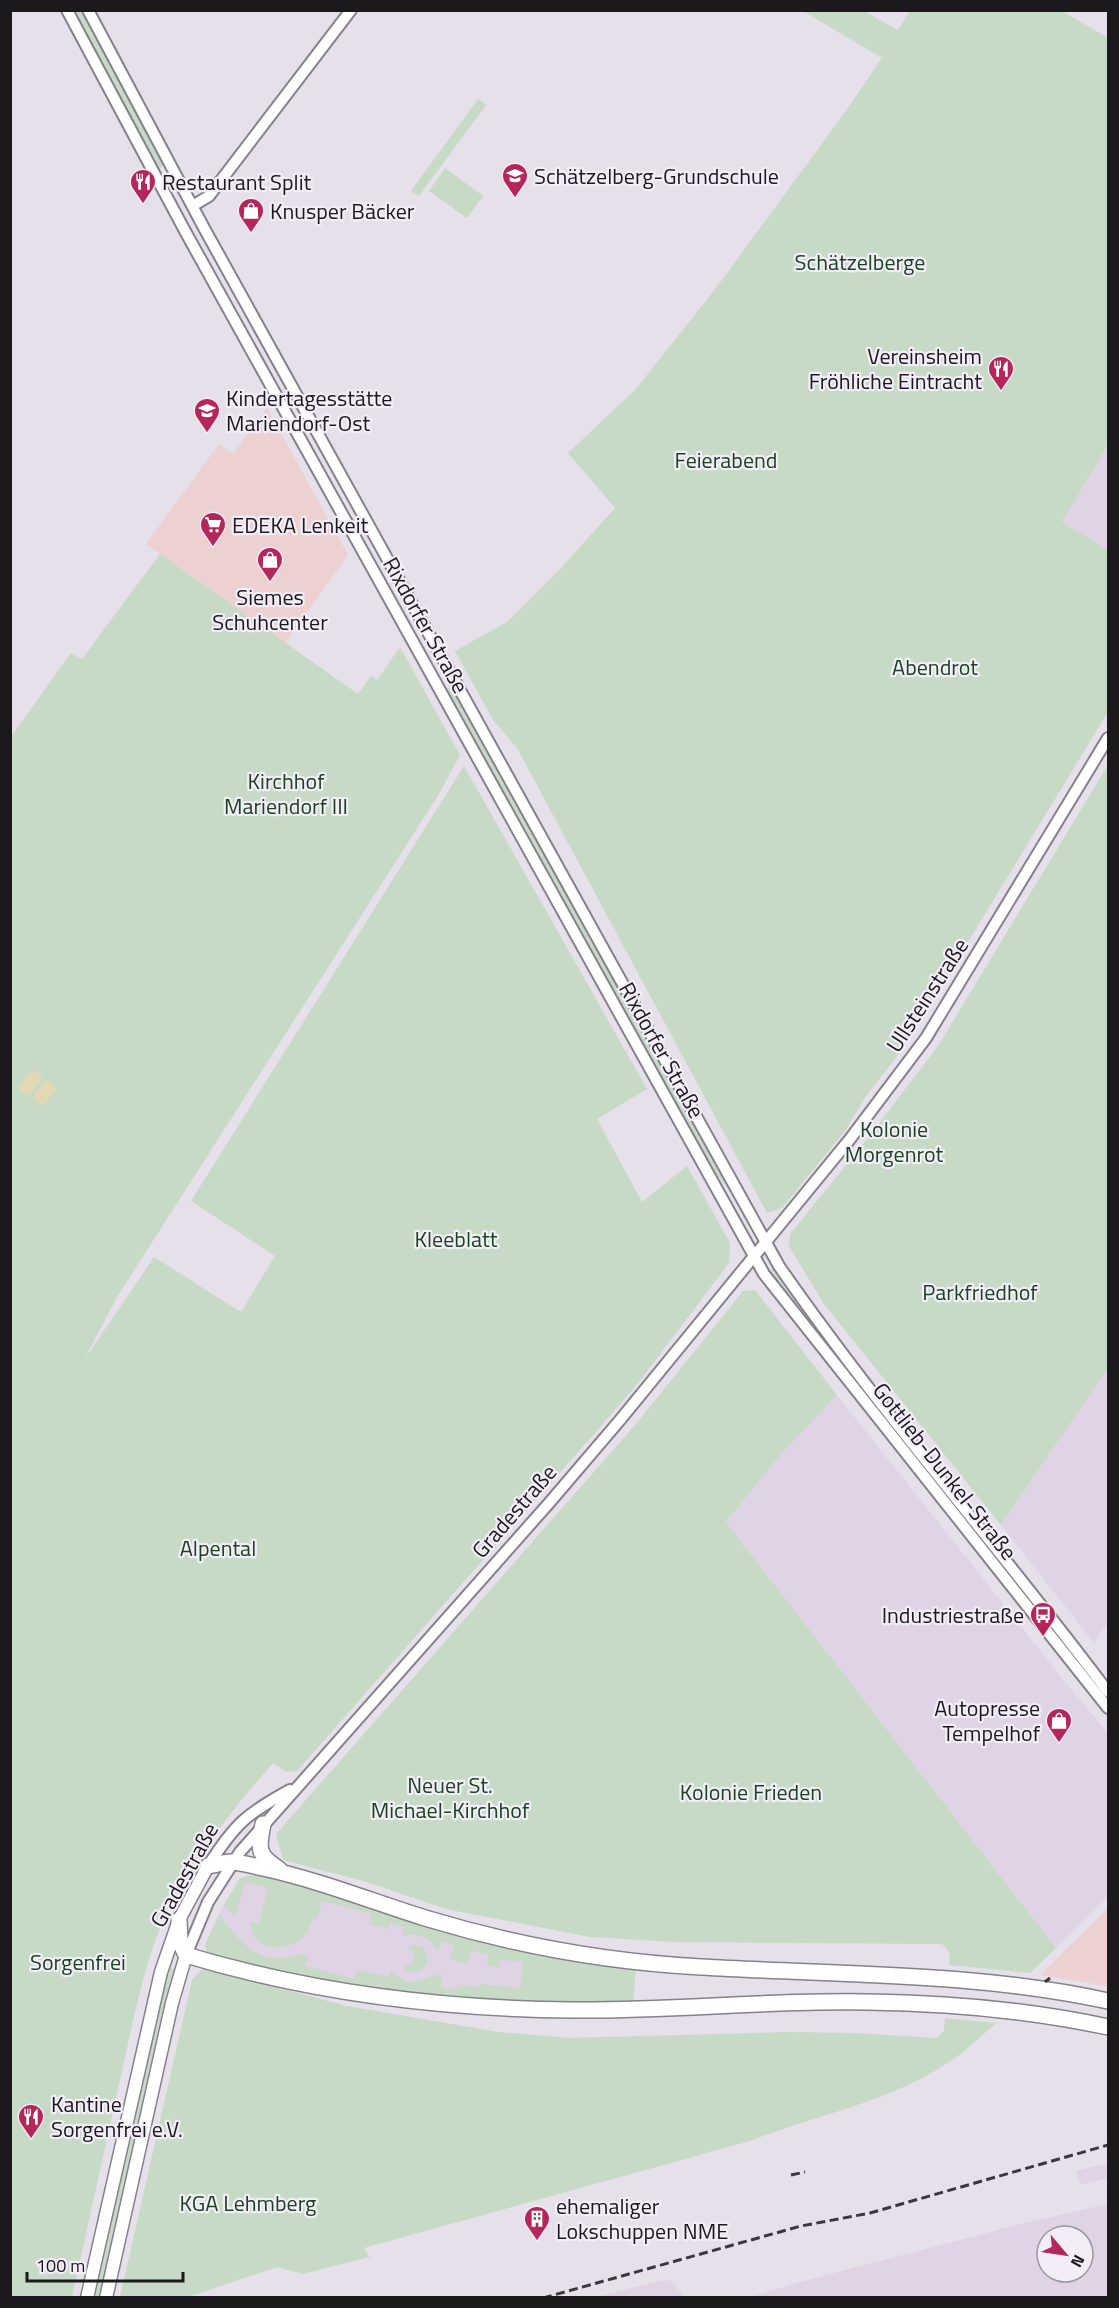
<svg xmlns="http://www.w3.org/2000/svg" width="1119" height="2308" viewBox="0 0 1119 2308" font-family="'Titillium Web',sans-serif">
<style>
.commercial{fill:#ecd1d0}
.industrial{fill:#e1d3e6;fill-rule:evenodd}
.green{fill:#c6dac5}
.sand{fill:#e2d9b4}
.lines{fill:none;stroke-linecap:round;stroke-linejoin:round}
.tertiary-casing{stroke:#86818b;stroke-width:14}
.secondary-casing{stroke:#86818b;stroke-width:15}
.motorway-casing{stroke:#86818b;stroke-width:18}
.tertiary{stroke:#fff;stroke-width:10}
.secondary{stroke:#fff;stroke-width:12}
.motorway{stroke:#fff;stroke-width:15}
.rail{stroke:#3a383c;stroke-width:3;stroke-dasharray:9 4.5;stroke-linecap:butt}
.labels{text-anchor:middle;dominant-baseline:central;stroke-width:4.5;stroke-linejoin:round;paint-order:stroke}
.poi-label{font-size:22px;fill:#1b191c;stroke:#f2edf8;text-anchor:start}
.park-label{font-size:22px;fill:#19451d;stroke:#f2edf8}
.street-label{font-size:22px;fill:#1b191c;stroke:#f2edf8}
</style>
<rect width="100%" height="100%" fill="#e5e0ea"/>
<g class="commercial">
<path d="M267,408L348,555L285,643L146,544L219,444L233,454Z"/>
<path d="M1108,1908V1986L1040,1975Z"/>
</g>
<g class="industrial">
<path d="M1108,445V550L1062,522Z"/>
<path d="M1108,1368V1622L1094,1643L1001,1525Z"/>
<path d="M837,1395L1070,1688L1108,1733V1895L1056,1948L726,1522L782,1453Z"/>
<path d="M257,1874L379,1909L636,1968L472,2001L208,1954L205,1945L219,1914L240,1878Z"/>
<path d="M1108,2163V2178L1080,2185L1076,2171Z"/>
<path d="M1108,2204V2297H751L800,2282L1021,2224ZM1047,2236H1083V2272H1047Z"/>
<path d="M670,2280L685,2297H595L659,2281Z"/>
</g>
<g class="green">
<path d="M72,11H84L166,164L160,168L157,166Z"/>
<path d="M803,11H864L898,30L910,11H1062L1108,38V445L1062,522L1108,550V712L904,1047L864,1099L845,1131L782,1208L767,1213L517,748L493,720L455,651L507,622L560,569L615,508L568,453L635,390L716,288L843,115L882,58Z"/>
<path d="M478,99L486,105L419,196L411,191Z"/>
<path d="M445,168L483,196L467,218L429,191Z"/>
<path d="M160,554L358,694L371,676L377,680L400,647L460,755L439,794L117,1297L84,1360L154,1257L241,1312L275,1256L191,1201L464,766L647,1089L597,1119L642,1202L687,1166L730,1243L729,1263L639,1382L601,1426L297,1771L286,1772L273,1763C226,1817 179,1875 154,1944C139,1988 130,2035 120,2080C104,2153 88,2225 72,2297L11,2298V737L71,653L82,659Z"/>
<path d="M452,686L752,1226L750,1228L728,1188L710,1166L447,689Z"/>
<path d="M1108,765V1368L1001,1525L824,1304L789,1246L790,1234L864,1143L938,1046Z"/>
<path d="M772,1269L802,1312L818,1328L1069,1647L1065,1650L785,1295L770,1272Z"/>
<path d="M755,1290L837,1395L782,1453L726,1522L1056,1948L1030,1973L949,1965L950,1953L942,1944L676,1942L590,1937L446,1909L367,1882L283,1860L276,1834L636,1424L743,1291Z"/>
<path d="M257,1874L379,1909L636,1968L633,2002C545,2005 456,2002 369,1990C315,1982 261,1968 208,1954L205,1945L219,1914C234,1934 252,1960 280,1958C290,1958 298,1953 308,1955L305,1966L354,1979L357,1970L389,1977L391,1971C414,1991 418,1977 442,1974L441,1988L457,1989L458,1985L479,1987L480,1984L520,1988L523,1962L500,1960L499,1968L487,1966L488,1954L470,1951L468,1964L461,1963L450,1958L454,1944L442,1941L439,1950L436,1949C427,1935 418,1933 402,1936L404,1927L390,1923L389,1929L369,1924L372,1914L322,1901L317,1919L313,1918C310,1924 309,1931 304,1936C288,1953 248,1953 251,1921L259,1923L268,1888L245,1882L235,1917L224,1905L240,1878Z"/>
<path d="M412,1944L423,1947C430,1956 429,1964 421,1971L410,1973L403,1968V1965L411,1966L415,1951L407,1949Z"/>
<path d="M170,1968L174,1969L161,2016L100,2297L95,2298L157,2015Z"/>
<path d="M203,1968L347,2006L498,2032L568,2038L789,2032L854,2033L936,2038L944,2031L945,2018L996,2023C980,2037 964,2053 946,2064C886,2103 816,2115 750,2141L364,2248L370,2257L303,2274L277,2267L188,2297H120L192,1980Z"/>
</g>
<g class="sand">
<path d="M32,1069L43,1077L29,1096L18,1088Z"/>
<path d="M46,1080L57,1088L43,1106L32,1098Z"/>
</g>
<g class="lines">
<defs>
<g id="tertiary">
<path d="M67,10L185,231L764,1274L1108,1708"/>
<path d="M88,10L204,228L779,1266C881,1413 1001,1549 1108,1692"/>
<path d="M194,205L209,196L351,10"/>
<path d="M208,1866C235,1824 246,1814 290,1790"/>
<path d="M186,1955L208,1902L240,1852L550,1502L620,1420L850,1139L926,1038L1108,738"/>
</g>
<g id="secondary">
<path d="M87,2298L161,1972L179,1920L208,1866"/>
<path d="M106,2298L172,2003L186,1955"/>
</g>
<g id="motorway">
<path d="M263,1824C258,1849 257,1855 279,1869"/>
<path d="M208,1866C216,1865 224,1862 231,1862C241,1862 253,1866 263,1868C318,1880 371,1901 425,1918C514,1945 608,1962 701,1967C837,1975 975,1972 1108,2001"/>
<path d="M179,1920L180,1942L186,1955C312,1993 442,2009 573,2010C671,2011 769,2000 867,2002C949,2003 1029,2010 1108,2027"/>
</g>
</defs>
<use href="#tertiary" class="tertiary-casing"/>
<use href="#secondary" class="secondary-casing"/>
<use href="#motorway" class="motorway-casing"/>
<use href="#tertiary" class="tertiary"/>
<use href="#secondary" class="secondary"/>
<use href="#motorway" class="motorway"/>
<g class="rail">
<path d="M1045,1982L1050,1978"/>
<path d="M791,2175L805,2172"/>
<path d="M543,2298L801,2226L870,2213L1108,2145"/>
</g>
</g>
<defs>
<symbol id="school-pin" viewBox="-11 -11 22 30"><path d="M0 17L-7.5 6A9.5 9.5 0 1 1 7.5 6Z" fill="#b5275a" stroke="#f2edf8"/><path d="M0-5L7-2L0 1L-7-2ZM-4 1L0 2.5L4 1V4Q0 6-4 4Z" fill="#fff"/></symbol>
<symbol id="restaurant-pin" viewBox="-11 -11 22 30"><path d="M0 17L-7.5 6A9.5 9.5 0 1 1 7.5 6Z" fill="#b5275a" stroke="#f2edf8"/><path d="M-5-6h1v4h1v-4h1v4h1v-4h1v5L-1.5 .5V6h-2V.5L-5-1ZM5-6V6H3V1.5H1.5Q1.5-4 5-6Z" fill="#fff"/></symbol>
<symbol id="shop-pin" viewBox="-11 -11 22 30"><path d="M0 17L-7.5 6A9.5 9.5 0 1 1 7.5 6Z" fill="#b5275a" stroke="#f2edf8"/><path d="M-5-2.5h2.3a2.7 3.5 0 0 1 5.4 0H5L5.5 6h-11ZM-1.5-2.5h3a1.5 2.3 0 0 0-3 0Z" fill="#fff"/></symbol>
<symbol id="supermarket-pin" viewBox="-11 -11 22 30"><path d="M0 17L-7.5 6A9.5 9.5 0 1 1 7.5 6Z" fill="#b5275a" stroke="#f2edf8"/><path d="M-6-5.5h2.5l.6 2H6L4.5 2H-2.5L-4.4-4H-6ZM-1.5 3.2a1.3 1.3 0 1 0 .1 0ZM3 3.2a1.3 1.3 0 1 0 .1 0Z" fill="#fff"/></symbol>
<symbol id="bus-pin" viewBox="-11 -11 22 30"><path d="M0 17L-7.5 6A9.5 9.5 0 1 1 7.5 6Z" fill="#b5275a" stroke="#f2edf8"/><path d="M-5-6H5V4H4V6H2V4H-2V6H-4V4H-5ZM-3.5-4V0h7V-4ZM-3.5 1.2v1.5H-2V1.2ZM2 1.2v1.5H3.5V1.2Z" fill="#fff"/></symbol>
<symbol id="building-pin" viewBox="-11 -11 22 30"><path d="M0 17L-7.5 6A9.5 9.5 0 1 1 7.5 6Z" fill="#b5275a" stroke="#f2edf8"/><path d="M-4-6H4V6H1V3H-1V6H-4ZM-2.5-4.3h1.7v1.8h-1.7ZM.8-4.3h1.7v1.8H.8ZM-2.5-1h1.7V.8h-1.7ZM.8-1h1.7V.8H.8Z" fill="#fff"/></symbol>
</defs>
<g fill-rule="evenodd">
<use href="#school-pin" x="500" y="161" width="30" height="40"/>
<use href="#restaurant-pin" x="128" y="167" width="30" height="40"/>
<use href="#shop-pin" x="236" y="196" width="30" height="40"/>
<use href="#restaurant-pin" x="986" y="354" width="30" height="40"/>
<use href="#school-pin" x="192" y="396" width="30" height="40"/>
<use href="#supermarket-pin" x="198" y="510" width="30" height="40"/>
<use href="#shop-pin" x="255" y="545" width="30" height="40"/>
<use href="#bus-pin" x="1028" y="1600" width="30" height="40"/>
<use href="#shop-pin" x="1044" y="1706" width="30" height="40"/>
<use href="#restaurant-pin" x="16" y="2102" width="30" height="40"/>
<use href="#building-pin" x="522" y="2204" width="30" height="40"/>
</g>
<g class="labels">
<g class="poi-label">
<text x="534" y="176">Schätzelberg-Grundschule</text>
<text x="162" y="182">Restaurant Split</text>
<text x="270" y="211">Knusper Bäcker</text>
<text x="982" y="356" text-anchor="end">Vereinsheim<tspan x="982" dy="25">Fröhliche Eintracht</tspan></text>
<text x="226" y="398">Kindertagesstätte<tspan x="226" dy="25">Mariendorf-Ost</tspan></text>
<text x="232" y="525">EDEKA Lenkeit</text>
<text x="270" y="597" text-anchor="middle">Siemes<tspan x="270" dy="25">Schuhcenter</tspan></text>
<text x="1024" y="1615" text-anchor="end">Industriestraße</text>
<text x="1040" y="1708" text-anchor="end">Autopresse<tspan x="1040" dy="25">Tempelhof</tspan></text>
<text x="51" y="2104">Kantine<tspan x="51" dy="25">Sorgenfrei e.V.</tspan></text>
<text x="556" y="2206">ehemaliger<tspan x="556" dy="25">Lokschuppen NME</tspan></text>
</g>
<g class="park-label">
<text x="860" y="262">Schätzelberge</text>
<text x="726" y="460">Feierabend</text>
<text x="935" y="667">Abendrot</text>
<text x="286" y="781">Kirchhof<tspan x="286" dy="25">Mariendorf III</tspan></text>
<text x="894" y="1129">Kolonie<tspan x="894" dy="25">Morgenrot</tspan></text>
<text x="456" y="1239">Kleeblatt</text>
<text x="980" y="1292">Parkfriedhof</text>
<text x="218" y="1548">Alpental</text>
<text x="450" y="1785">Neuer St.<tspan x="450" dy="25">Michael-Kirchhof</tspan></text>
<text x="751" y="1792">Kolonie Frieden</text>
<text x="78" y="1962">Sorgenfrei</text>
<text x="248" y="2203">KGA Lehmberg</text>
</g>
<g class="street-label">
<text transform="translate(426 625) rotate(61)">Rixdorfer Straße</text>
<text transform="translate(927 995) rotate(-57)">Ullsteinstraße</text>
<text transform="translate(662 1050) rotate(61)">Rixdorfer Straße</text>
<text transform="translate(945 1471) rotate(52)">Gottlieb-Dunkel-Straße</text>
<text transform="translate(514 1511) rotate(-49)">Gradestraße</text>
<text transform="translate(184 1875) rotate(-61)">Gradestraße</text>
</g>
</g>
<rect width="1119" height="2308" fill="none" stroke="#1b191c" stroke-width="24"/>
<g transform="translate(1065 2254) rotate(119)"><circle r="28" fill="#f2edf8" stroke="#9c98a0" stroke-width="1.5"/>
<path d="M0-4.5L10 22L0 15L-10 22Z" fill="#b5275a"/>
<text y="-9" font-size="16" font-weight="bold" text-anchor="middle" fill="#1b191c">N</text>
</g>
<path d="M27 2272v9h156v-9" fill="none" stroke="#1b191c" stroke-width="3"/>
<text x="36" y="2272" font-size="18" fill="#1b191c" stroke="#f2edf8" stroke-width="4.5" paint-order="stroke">100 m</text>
</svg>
